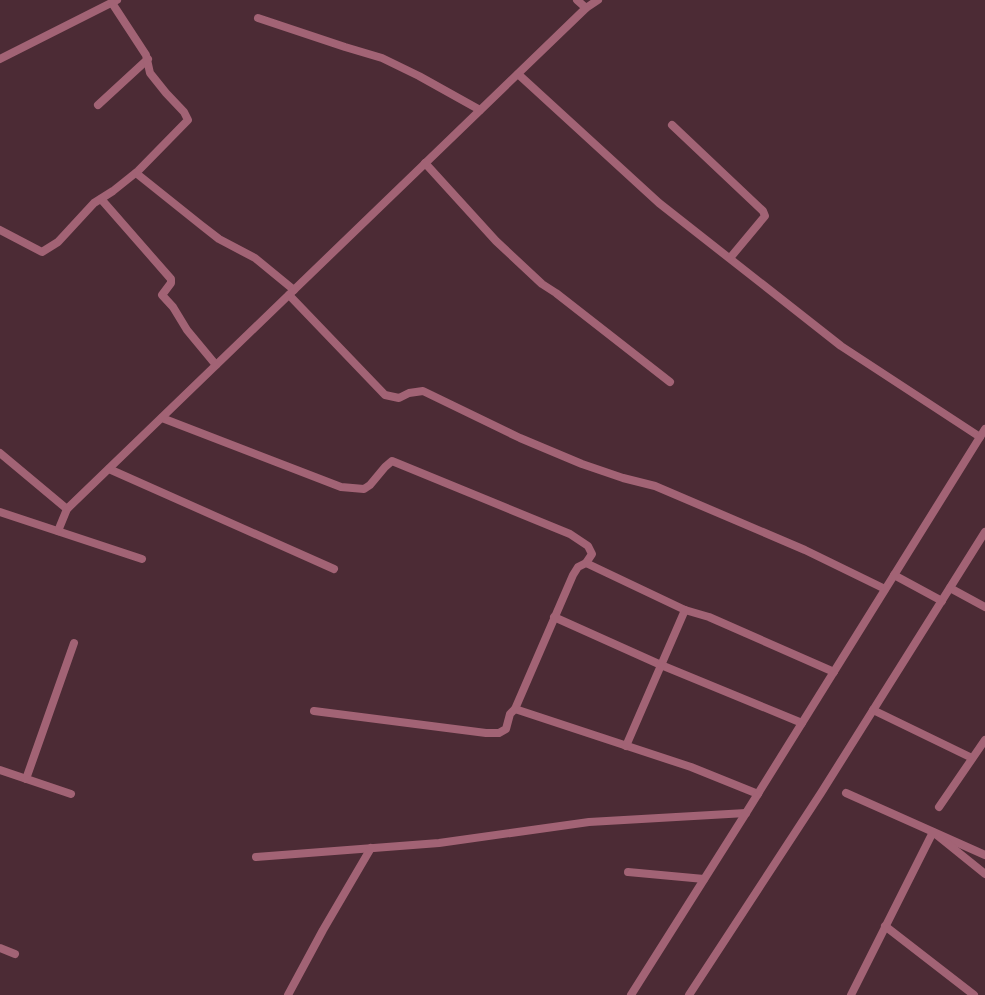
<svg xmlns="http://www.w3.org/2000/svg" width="985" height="995" viewBox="0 0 985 995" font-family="'Exo 2',sans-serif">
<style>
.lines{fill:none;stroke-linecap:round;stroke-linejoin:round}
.street{stroke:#a26375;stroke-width:8}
</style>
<rect width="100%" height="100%" fill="#4c2b35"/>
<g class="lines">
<g class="street">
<path d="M577,0L586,8L598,0"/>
<path d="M258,18L345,47L382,58L419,76L480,110"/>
<path d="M0,59L117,0"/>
<path d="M518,74L659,203L841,346L980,437"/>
<path d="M98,105L148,59"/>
<path d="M672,125L763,211L765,216L730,258"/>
<path d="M425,163L496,241L542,284L556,293L670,382"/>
<path d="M136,173L201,225L219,239L255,258L294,290"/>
<path d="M101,199L171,279V283L162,295L173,307L187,330L216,365"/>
<path d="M0,230L42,252L58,242L94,203L113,191L138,171L188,120L184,112L166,93L150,73L146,55L112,3"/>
<path d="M289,295L385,395L399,398L409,393L423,391L520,438L582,464L623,478L655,486L805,550L885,589"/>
<path d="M162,418L341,487L364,489L370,485L385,467L392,461L570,534L588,546L592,554L586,563"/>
<path d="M0,453L67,509"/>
<path d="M109,469L334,569"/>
<path d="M0,512L142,559"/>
<path d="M58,531L67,509L586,8"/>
<path d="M894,575L942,601"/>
<path d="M950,588L985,607"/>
<path d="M554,617L661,665L802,723"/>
<path d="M515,709L573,575L578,567L586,563L685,610L709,617L834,672"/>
<path d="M873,710L972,758"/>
<path d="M314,711L486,733H499L506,729L510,714L515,709L691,767L758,794"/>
<path d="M626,746L685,610"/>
<path d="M0,770L71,794"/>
<path d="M26,779L74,643"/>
<path d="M846,793L985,855"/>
<path d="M939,807L985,740"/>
<path d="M256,857L439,843L589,822L746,813"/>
<path d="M628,872L704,879"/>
<path d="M885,926L974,995"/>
<path d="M0,948L15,954"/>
<path d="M288,995L323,930L371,848"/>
<path d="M631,995L746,813L985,429"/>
<path d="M689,995L821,793L985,532"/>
<path d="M851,995L933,832L985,874"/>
</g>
</g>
</svg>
